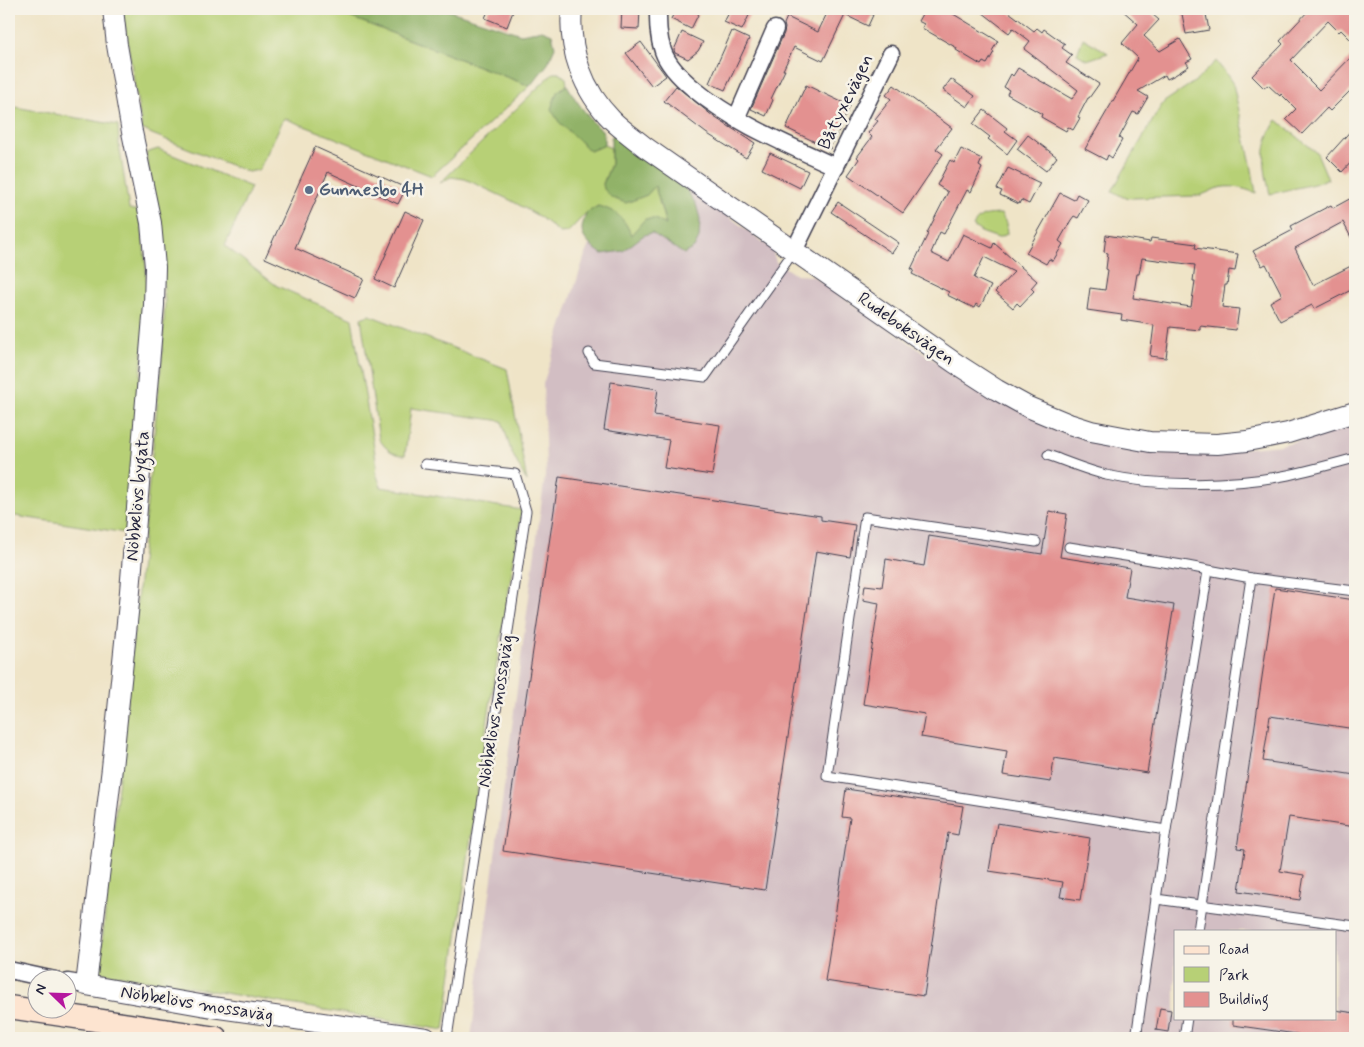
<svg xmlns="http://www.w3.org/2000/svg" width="1364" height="1047" viewBox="0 0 1364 1047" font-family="Mynerve,sans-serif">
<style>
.industrial{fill:#d2bec3;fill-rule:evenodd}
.green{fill:#b7d076;stroke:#6c7958}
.forest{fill:#91b267;stroke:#5a6a51}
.building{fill:#e39190;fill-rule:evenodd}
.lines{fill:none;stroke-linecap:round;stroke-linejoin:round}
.service-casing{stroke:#413f50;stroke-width:11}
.minor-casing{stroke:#413f50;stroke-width:19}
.tertiary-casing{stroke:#413f50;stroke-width:22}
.secondary-casing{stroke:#413f50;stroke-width:25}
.service{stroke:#fff;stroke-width:9}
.minor{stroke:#fff;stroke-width:16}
.tertiary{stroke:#fff;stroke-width:20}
.secondary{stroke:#fde4d0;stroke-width:22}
.service-dot{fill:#5c6f8a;stroke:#f7f3e8;stroke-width:2}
.labels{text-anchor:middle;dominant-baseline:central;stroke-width:5;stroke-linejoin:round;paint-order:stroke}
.street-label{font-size:18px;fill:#22223b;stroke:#f7f3e8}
.service-label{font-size:18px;font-weight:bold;fill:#4e5e75;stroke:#f7f3e8;text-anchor:start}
</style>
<rect width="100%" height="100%" fill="#f7f3e8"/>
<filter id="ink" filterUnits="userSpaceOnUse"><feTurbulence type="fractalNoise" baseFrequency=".02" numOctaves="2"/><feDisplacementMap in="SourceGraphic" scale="10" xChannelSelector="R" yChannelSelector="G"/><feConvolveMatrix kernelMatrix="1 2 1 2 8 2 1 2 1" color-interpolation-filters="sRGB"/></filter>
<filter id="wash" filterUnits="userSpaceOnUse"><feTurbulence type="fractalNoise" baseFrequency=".0096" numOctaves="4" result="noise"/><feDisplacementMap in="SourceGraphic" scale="20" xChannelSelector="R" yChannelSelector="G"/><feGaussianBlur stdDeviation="1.12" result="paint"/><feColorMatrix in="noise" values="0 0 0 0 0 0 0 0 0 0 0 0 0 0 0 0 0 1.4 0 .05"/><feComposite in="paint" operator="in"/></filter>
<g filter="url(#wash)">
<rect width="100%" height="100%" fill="#efe4c7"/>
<path class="industrial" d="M633,144L772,249L776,262L796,275L812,276L952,372L1084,436L1161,453L1216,451L1281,445L1355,425V1038H471L546,468L543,384L586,252ZM1175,931H1335V1018H1175Z"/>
<g class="green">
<path d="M122,9H329L530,86L432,176L284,118L259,170L248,172L152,134L142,129Z"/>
<path d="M1083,38L1108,53L1087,60L1077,54Z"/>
<path d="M1216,61L1227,75L1233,84L1251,164L1256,193C1242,188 1230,184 1215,189C1209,192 1203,195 1196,196L1132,198L1123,197L1112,191L1158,111L1164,102L1197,80Z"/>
<path d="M553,73H559L566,78L567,85L557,92L575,136L590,151L604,145L611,148V164L603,184L655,186L666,226L631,236L598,206L586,213L568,232L560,233L540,217L512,201L465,179L451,177L440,183Z"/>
<path d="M9,106L118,125L119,144L129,209L140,211L146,267L147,308L126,533L9,515Z"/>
<path d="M1277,120L1317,153L1328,179L1314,184L1270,194C1263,165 1260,145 1277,120Z"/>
<path d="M158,149L251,187L225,246L277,286L352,319L377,465L376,473L381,487L522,510L485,736L444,1030L99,972L162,357L165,301L156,209L146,153Z"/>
<path d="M1001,214L1006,223L1007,234L998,238L981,232L973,226C981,213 988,215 1001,214Z"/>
<path d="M369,315L507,369L527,482L511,451L502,421L411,408L405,455C392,455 386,449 379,439L361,318Z"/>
</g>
<g class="forest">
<path d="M329,9H444L521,34L542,30L552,34L555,47L547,65L530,86Z"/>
<path d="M567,85L576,100L593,123L602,130L604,136V145L590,151L559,122L551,109L557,92Z"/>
<path d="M614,135L681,182L696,204L700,219L699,238L694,248L684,254L652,233L644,235L623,251L602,254C594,248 582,241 582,229C582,224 585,218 586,213L598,206C615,210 625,218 631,235L645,219H655L666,225L655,186L647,195L626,203L612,198L604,189L603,184L611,164V137Z"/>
</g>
<g id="blocks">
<g class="building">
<path d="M489,9H514L507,27L485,18Z"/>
<path d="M622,9H640L639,29L621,28Z"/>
<path d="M676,9H701L691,29L671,19Z"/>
<path d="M731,9H752L742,30L724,22Z"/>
<path d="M829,9H860L873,15L868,26L845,15L823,61L794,47L783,70H785L771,99L773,100L766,116L751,109L784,33L785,28L784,24L787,17L818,32Z"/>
<path d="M925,9H945L998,41L992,51L994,52L987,64L983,62L981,65L956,50L957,48L922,28L924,24L918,21Z"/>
<path d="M978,9H1005L1034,31L1037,28L1042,32L1044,29L1065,44L1062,48L1072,55L1066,63L1099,84L1089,98H1088L1078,117L1080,118L1073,130L1068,127L1066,131L1041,117L1042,114L1007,94L1009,90L1004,87L1011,74L1013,76L1018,68L1072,99L1078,90L1024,49L1030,41L1013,28L1009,33Z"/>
<path d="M1121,9H1146L1159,20L1144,36L1160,51L1180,39L1192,59L1186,62L1189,66L1175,75L1167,79L1165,75L1138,91L1148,97L1138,114L1133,112L1119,138L1122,140L1112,158L1108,155L1106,160L1085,149L1138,58L1122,43L1138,24Z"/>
<path d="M1181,9H1205L1209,30L1186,34Z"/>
<path d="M1310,9H1355V44L1341,30L1339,32L1328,21L1291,60L1303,72L1302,73L1319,90L1355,53V86L1330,111L1327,108L1302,134L1286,119L1296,109L1281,94L1280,96L1268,85L1264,88L1252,76L1283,44L1280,41Z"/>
<path d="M732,31L749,39L725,90L709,83Z"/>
<path d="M682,32L703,42L698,51L688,59L675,53L674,50Z"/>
<path d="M641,42L666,76L652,86L626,53Z"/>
<path d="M951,79L975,96L967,107L943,90Z"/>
<path d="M806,85L850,106L830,149L786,128Z"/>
<path d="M894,85L952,128L936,149L943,154L903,213L848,175L859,159L857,157L872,137L868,133L878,121L875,119L891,99L886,95Z"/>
<path d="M676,86L714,117L755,143L746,158L706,133L664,101Z"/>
<path d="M984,110L1007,128L1005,131L1017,140L1007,154L988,139L990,137L973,124Z"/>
<path d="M1355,126V158L1342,172L1327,157Z"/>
<path d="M1028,135L1057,157L1046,171L1017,149Z"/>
<path d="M315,147L406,188L398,204L328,172L295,248L364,279L355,298L265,258Z"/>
<path d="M961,149L982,159L979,166L982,168L971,192L967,190L944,234L940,232L931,253L949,262L963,234L992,248L994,243L1037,281L1031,288L1034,291L1020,306L1017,303L1013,308L995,292L1014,272L984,257L974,278L991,286L980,307L976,304L974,308L947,295L949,292L912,274L914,270L911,269L928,234L927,233L948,192L937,185L950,160L954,163Z"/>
<path d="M770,153L808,171L800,188L762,169Z"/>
<path d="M1008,168L1040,183L1029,204L1021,200L1019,204L1000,195L1002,191L997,189Z"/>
<path d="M1060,193L1074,200L1077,194L1088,200L1078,218L1074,216L1071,220L1059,241L1063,244L1053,261L1049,259L1046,264L1026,253Z"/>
<path d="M1355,196V245L1343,222L1295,248L1313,285L1355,264V288L1314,309L1312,305L1280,321L1270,302L1282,295L1266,264L1262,266L1253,251L1293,230L1291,226L1331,205L1333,208Z"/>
<path d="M838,202L899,243L892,253L831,212Z"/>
<path d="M405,211L424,220L394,288L375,279Z"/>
<path d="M1106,235L1150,242L1151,238L1196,244L1195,248L1238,254L1235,271L1229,270L1227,285H1225L1222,307L1239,309L1236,330L1200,326V330L1170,327L1166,358L1150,356L1154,325L1121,320L1122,315L1087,310L1090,288L1105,290L1108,270L1106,269L1108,253L1104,252ZM1142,258L1195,265L1193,281H1195L1191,307L1133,298L1137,274H1139Z"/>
<path d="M611,382L658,389L654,415L720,425L712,475L664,468L669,440L604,430Z"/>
<path d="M559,477L821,516V520L855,525L850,557L816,551L765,890L503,851Z"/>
<path d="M1049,511L1067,514L1060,557L1130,568L1125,597L1174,605L1147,773L1054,758L1051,782L1003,775L1007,751L921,737L925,714L863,704L879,603L863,600L865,585L882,587L886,559L924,566L929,536L1042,554Z"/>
<path d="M1275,588L1355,600V729L1270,716L1263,761L1355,775V827L1289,817L1280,871L1304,875L1300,900L1239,891L1245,849L1237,848Z"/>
<path d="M846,789L963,806L958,835L948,833L924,996L825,981L850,818L842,817Z"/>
<path d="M997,823L1090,838L1080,900L1060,897L1063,882L989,871Z"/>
<path d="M1160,1008L1171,1010L1168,1032L1156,1030Z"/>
<path d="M1335,1010L1355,1013V1038H1324L1233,1025V1018H1335Z"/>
</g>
</g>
</g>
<g filter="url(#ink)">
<use href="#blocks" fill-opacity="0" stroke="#413f50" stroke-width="1"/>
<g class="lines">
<defs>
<g id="service">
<path d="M589,353L594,363L705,377L794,251"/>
<path d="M1048,455C1067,462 1086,470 1106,475C1160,487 1234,486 1288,475C1311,470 1333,464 1355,458"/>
<path d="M425,464L515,474L526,511L447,1038"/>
<path d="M1036,542L865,517L827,776L1166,830"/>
<path d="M1069,547L1182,565L1251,578L1355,591"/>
<path d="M1156,899L1355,926"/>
<path d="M1198,931L1251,578"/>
<path d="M1136,1038L1166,830L1208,571"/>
<path d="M1184,1038L1187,1018"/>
</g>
<g id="minor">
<path d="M658,9C658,23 658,37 663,51C668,66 682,79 694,89C736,124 787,144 836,167"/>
<path d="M736,119L775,29"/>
<path d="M794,251L891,54"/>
<path d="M9,970L55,980"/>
<path d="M68,982L86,985"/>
</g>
<g id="tertiary">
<path d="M113,9L117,45L132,132L151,223L155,267L154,305L129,603L112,768L86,985L212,1007L426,1038"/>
<path d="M572,9C568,49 583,91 612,120C622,130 634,138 645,147L955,363L997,390L1028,407L1069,424L1091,431L1150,442L1217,444L1247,441L1288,433L1355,412"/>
</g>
<path id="secondary" d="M9,1007L216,1038"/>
</defs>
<use href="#service" class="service-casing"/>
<use href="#minor" class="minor-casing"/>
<use href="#tertiary" class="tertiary-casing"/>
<use href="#secondary" class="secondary-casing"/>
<use href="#service" class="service"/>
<use href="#minor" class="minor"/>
<use href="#tertiary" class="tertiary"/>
<use href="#secondary" class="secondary"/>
</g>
</g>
<circle class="service-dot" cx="309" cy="190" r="5"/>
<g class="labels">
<g class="street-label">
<text transform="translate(846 102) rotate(-64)">Båtyxevägen</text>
<text transform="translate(906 329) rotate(35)">Rudeboksvägen</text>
<text transform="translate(138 496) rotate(-85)">Nöbbelövs bygata</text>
<text transform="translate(496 711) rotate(-81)">Nöbbelövs mossaväg</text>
<text transform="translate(197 1004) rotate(9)">Nöbbelövs mossaväg</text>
</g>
<g class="service-label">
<text x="319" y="190">Gunnesbo 4H</text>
</g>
</g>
<rect width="1364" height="1047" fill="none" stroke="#f7f3e8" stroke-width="30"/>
<rect x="1174" y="930" width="162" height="90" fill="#f7f3e8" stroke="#a29fa3"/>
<rect x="1184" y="946" width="25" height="8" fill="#fde4d0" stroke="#a29fa3"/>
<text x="1219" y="954" font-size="15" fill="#22223b">Road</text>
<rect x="1184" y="967" width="25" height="15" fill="#b7d076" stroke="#a29fa3"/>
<text x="1219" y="980" font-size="15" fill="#22223b">Park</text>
<rect x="1184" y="992" width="25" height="15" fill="#e39190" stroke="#a29fa3"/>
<text x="1219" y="1004" font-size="15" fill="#22223b">Building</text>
<g transform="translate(52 994) rotate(293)"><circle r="24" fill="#f7f3e8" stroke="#a29fa3"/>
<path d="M0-4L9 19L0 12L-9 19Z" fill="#b5179e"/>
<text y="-8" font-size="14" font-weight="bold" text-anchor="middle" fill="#22223b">N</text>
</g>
</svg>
